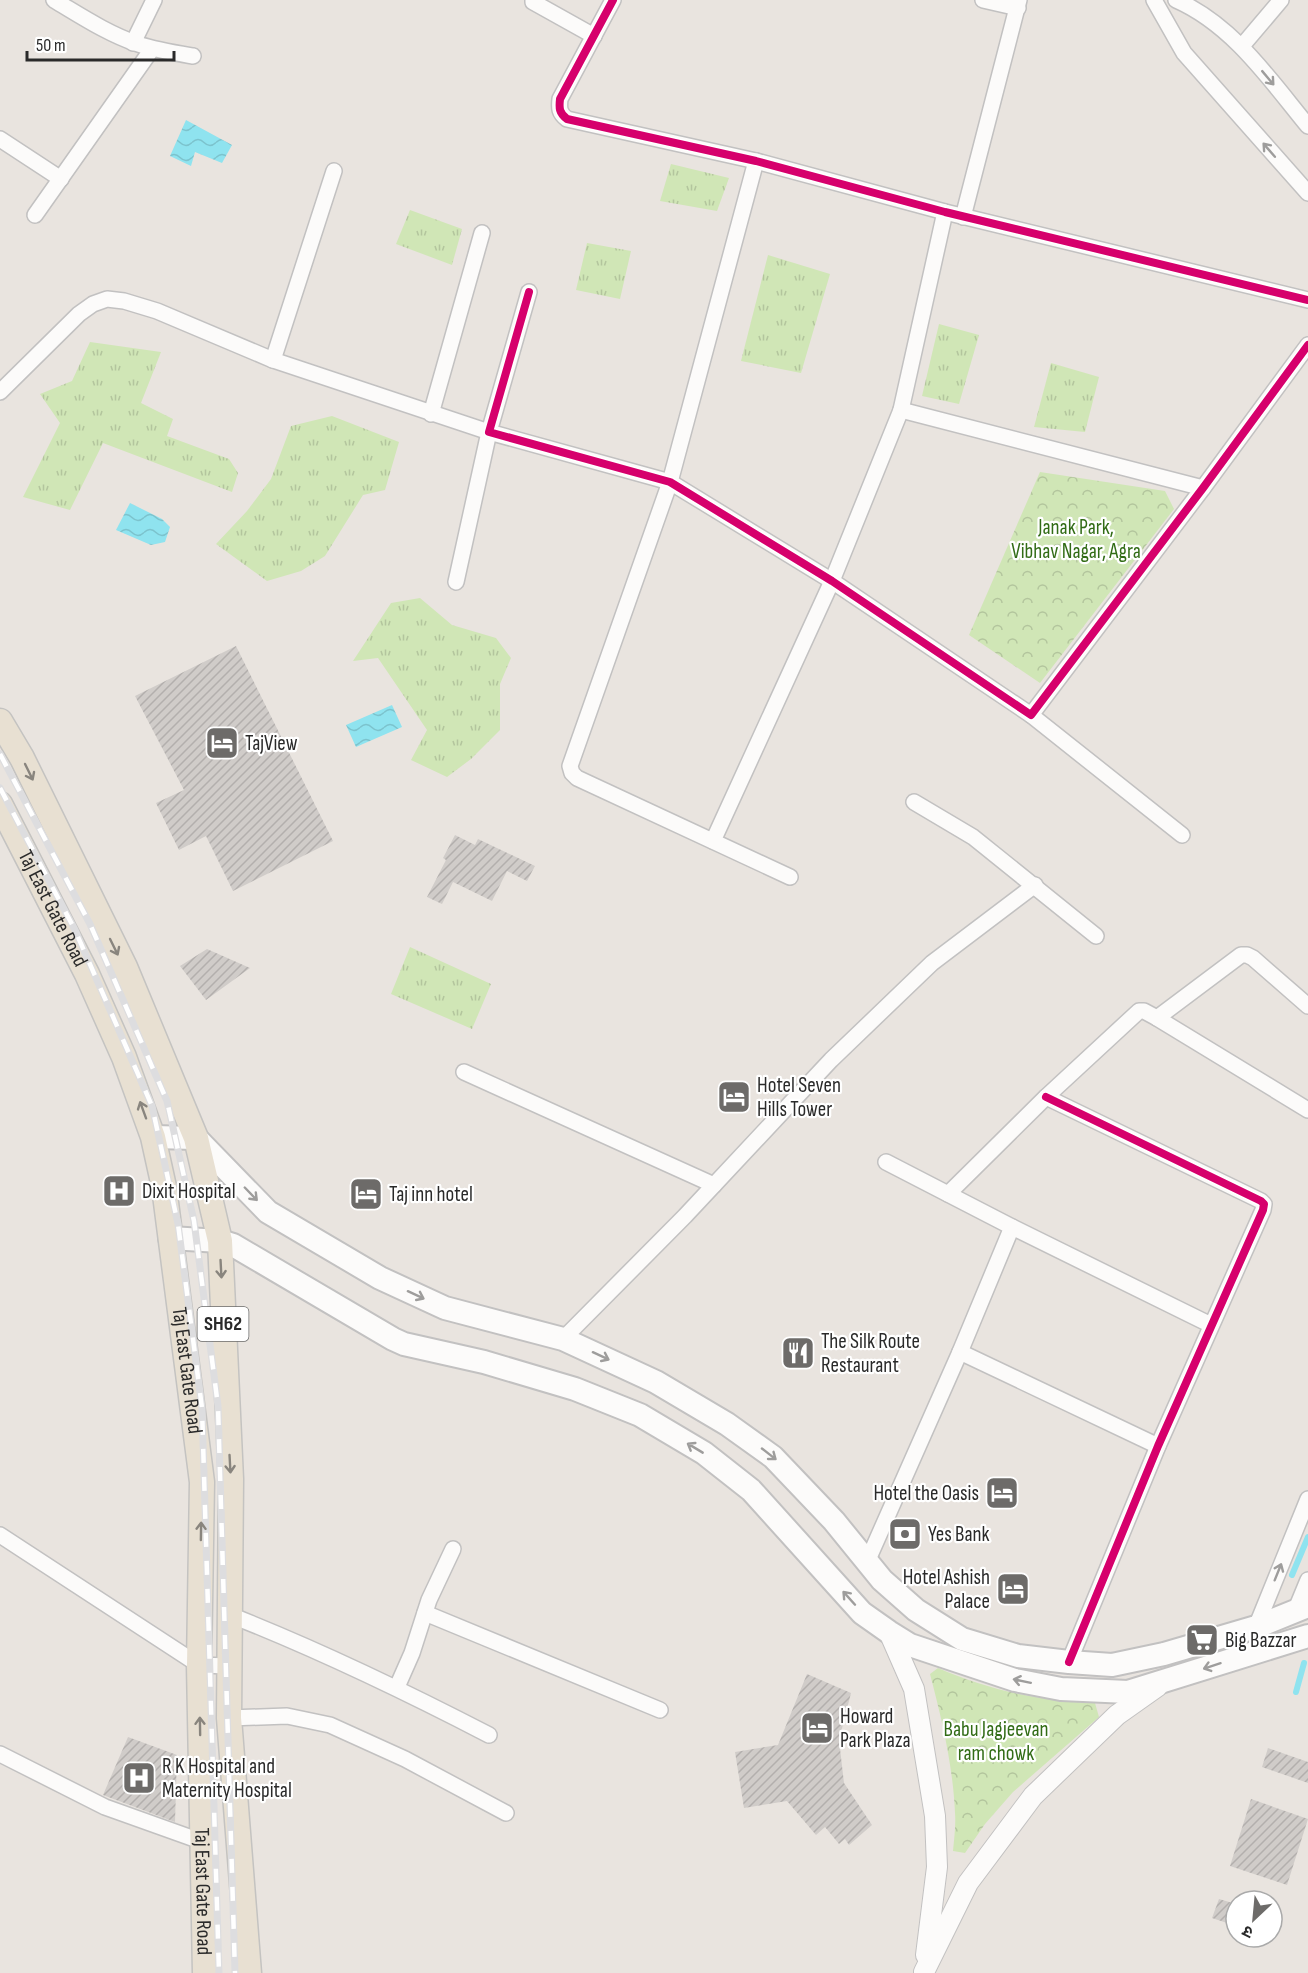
<svg xmlns="http://www.w3.org/2000/svg" width="1308" height="1973" viewBox="0 0 1308 1973" font-family="'Sofia Sans Condensed','Noto Sans Devanagari',sans-serif">
<style>
.grass{fill:url(#grass-tufts)}
.forest{fill:url(#forest-crowns)}
.water{fill:url(#water-waves)}
.lines{fill:none;stroke-linecap:round;stroke-linejoin:round}
.stream{stroke:#8fe3ef;stroke-width:6}
.building{fill:url(#building-hatch)}
.minor-casing{stroke:#c2c1c1;stroke-width:18}
.tertiary-casing{stroke:#c2c1c1;stroke-width:22}
.secondary-casing{stroke:#c2c1c1;stroke-width:26}
.primary-casing{stroke:#c4c3c1;stroke-width:27}
.minor{stroke:#fcfbfa;stroke-width:15}
.tertiary{stroke:#fcfbfa;stroke-width:20}
.secondary{stroke:#fcfbfa;stroke-width:22}
.primary{stroke:#e8e0d2;stroke-width:24}
.rail-casing{stroke:#dddddf;stroke-width:7}
.rail{stroke:#fff;stroke-width:4.5;stroke-dasharray:14;stroke-linecap:butt}
.cycleway-casing{stroke:#fff;stroke-width:11}
.cycleway{stroke:#d6006c;stroke-width:8}
.oneway{stroke:#9e9d9c}
.oneway2{stroke:#89857e}
.labels{text-anchor:middle;dominant-baseline:central;stroke-width:4.5;stroke-linejoin:round;paint-order:stroke}
.shield{fill:#fff;stroke:#6a6a6a;stroke-width:1.5}
.shield-label{font-size:20px;font-weight:bold;fill:#2a2a2a}
.park-label{font-size:21px;fill:#326c16;stroke:#fff}
.poi-label{font-size:21px;fill:#2a2a2a;stroke:#fff;text-anchor:start}
.street-label{font-size:21px;fill:#2a2a2a;stroke:#fff}
</style>
<defs>
<pattern id="grass-tufts" width="24" height="20" patternUnits="userSpaceOnUse" patternTransform="scale(1.5)"><rect width="24" height="20" fill="#d0e6b6"/><path d="M3 7l-1-3M5 7V3M7 7l1-3M15 17l-1-3M17 17v-4M19 17l1-3" fill="none" stroke="#b3c59d"/></pattern>
<pattern id="forest-crowns" width="20" height="18" patternUnits="userSpaceOnUse" patternTransform="scale(1.5)"><rect width="20" height="18" fill="#d0e6b6"/><path d="M2 6a3 3 0 1 1 6 0M12 15a3 3 0 1 1 6 0" fill="none" stroke="#b3c59d"/></pattern>
<pattern id="water-waves" width="16" height="10" patternUnits="userSpaceOnUse" patternTransform="scale(1.5)"><rect width="16" height="10" fill="#8fe3ef"/><path d="M0 5q4-4 8 0t8 0" fill="none" stroke="#7cc3cd"/></pattern>
<pattern id="building-hatch" width="6" height="6" patternUnits="userSpaceOnUse" patternTransform="scale(1.5)"><rect width="6" height="6" fill="#d0ccc9"/><path d="M-1 1l2-2M0 6l6-6M5 7l2-2" fill="none" stroke="#b3afad"/></pattern>
</defs>
<rect width="100%" height="100%" fill="#e9e4df"/>
<g class="grass">
<path d="M671,164L729,178L717,211L660,201Z"/>
<path d="M410,210L462,229L452,265L396,244Z"/>
<path d="M587,243L631,251L620,299L576,290Z"/>
<path d="M768,255L830,274L801,373L741,361Z"/>
<path d="M939,324L979,335L959,404L922,396Z"/>
<path d="M90,342L161,352L141,403L173,419L167,436L229,459L238,473L232,492L103,443L70,510L23,497L60,423L40,394L72,381Z"/>
<path d="M1051,363L1099,377L1085,432L1034,427Z"/>
<path d="M332,416L399,442L385,490L363,495L325,556L301,571L267,581L216,544L247,511L271,479L291,426Z"/>
<path d="M420,598L452,625L496,638L511,658L500,684V730L471,759L447,777L411,760L427,730L378,658L353,661L391,603Z"/>
<path d="M410,947L491,984L472,1029L391,994Z"/>
</g>
<g class="forest">
<path d="M1040,472L1165,491L1174,509L1040,683L969,635Z"/>
<path d="M938,1668C989,1690 1039,1701 1095,1703L1099,1717L1013,1792L985,1824L965,1853L953,1851C954,1839 956,1826 955,1813C953,1766 942,1720 930,1674Z"/>
</g>
<g class="water">
<path d="M186,120L232,145L222,163L195,152L191,166L170,156Z"/>
<path d="M130,503L162,519L170,527L165,542L151,545L116,530Z"/>
<path d="M392,705L402,727L356,747L346,725Z"/>
</g>
<g class="lines">
<g class="stream">
<path d="M1292,1575L1308,1537"/>
<path d="M1296,1692L1304,1663"/>
</g>
</g>
<g class="building">
<path d="M236,646L333,841L233,891L206,836L179,850L156,803L184,790L135,696Z"/>
<path d="M455,835L475,845L478,839L535,866L527,881L507,871L492,901L453,882L442,904L427,897L446,860L443,858Z"/>
<path d="M207,949L250,968L206,1000L180,966Z"/>
<path d="M807,1674L851,1693L839,1740L844,1783L872,1825L849,1845L845,1839L839,1844L825,1827L816,1835L787,1801L744,1808L735,1752L778,1745Z"/>
<path d="M128,1737L177,1755L175,1822L103,1795Z"/>
<path d="M1268,1748L1308,1762V1783L1262,1767Z"/>
<path d="M1251,1799L1308,1819L1287,1885L1230,1866Z"/>
<path d="M1219,1899L1236,1904V1926L1212,1918Z"/>
</g>
<g class="lines">
<defs>
<g id="minor">
<path d="M54,0C81,16 108,34 138,44C156,50 175,53 193,56"/>
<path d="M533,0V2L594,36"/>
<path d="M613,0L560,99C559,108 559,113 567,119L756,161L945,212L1308,300"/>
<path d="M983,0L1018,8"/>
<path d="M1154,0L1184,53L1308,193"/>
<path d="M1176,0C1233,25 1270,80 1308,126"/>
<path d="M133,43L154,0"/>
<path d="M1242,46L1281,0"/>
<path d="M0,139L61,179"/>
<path d="M756,161L670,482L570,766L572,773L577,778L790,877"/>
<path d="M35,215L152,49"/>
<path d="M963,217L1019,0"/>
<path d="M529,292L489,432L670,482L832,581L1031,715L1203,488L1308,345"/>
<path d="M273,360L334,171"/>
<path d="M0,392L79,314L93,304L107,299L124,301L157,311L273,360L489,432L456,582"/>
<path d="M901,410L1203,488"/>
<path d="M431,414L482,233"/>
<path d="M1031,715L1182,835"/>
<path d="M914,802L973,837L1096,936"/>
<path d="M713,841L832,581L901,410L945,212"/>
<path d="M1157,1018L1241,955H1247L1253,958L1308,1006"/>
<path d="M464,1072L714,1185"/>
<path d="M1046,1097L1261,1201L1264,1204L1263,1210L1158,1446L1069,1662"/>
<path d="M886,1162L1012,1227L1211,1325"/>
<path d="M948,1194L1046,1097L1139,1011H1144L1157,1018L1308,1110"/>
<path d="M563,1339L685,1216L831,1060L932,963L1035,885"/>
<path d="M960,1352L1158,1446"/>
<path d="M0,1535L199,1665L229,1666"/>
<path d="M867,1562L960,1352L1012,1227"/>
<path d="M1296,1609L1308,1580"/>
<path d="M425,1613L660,1710"/>
<path d="M230,1615C319,1650 404,1691 489,1735"/>
<path d="M1256,1627L1308,1499"/>
<path d="M397,1687L412,1653L429,1600L453,1549"/>
<path d="M229,1718L287,1716L330,1725L405,1759L506,1813"/>
<path d="M0,1754L105,1807L203,1842"/>
</g>
<g id="tertiary">
<path d="M889,1632L914,1689L935,1816L937,1867L926,1955"/>
<path d="M924,1972L968,1883L1033,1796L1117,1715L1158,1686"/>
</g>
<g id="secondary">
<path d="M153,1137L196,1138L268,1212L380,1278L445,1308L563,1339L656,1382L727,1424L773,1457L834,1521L882,1580L916,1610L962,1639L1018,1656L1069,1662L1112,1665L1164,1654L1256,1627L1308,1606"/>
<path d="M170,1238L220,1241L233,1245L393,1339L404,1344L484,1362L575,1389L640,1415L704,1453L751,1490L862,1613L889,1632L910,1645L1015,1680L1061,1689L1128,1692L1308,1636"/>
</g>
<g id="primary">
<path d="M0,721L22,758L125,967L196,1138L220,1241L231,1479L229,1718L249,1973"/>
<path id="s1" d="M0,804L87,974L124,1057L153,1137L164,1187L202,1482L199,1665L205,1973"/>
</g>
</defs>
<use href="#minor" class="minor-casing"/>
<use href="#tertiary" class="tertiary-casing"/>
<use href="#secondary" class="secondary-casing"/>
<use href="#primary" class="primary-casing"/>
<use href="#minor" class="minor"/>
<use href="#tertiary" class="tertiary"/>
<use href="#secondary" class="secondary"/>
<use href="#primary" class="primary"/>
<defs>
<g id="rail">
<path d="M0,754L90,924L167,1101L194,1221L218,1406L235,1973"/>
<path d="M0,788L75,930L152,1106L178,1224L202,1408L219,1973"/>
</g>
</defs>
<use href="#rail" class="rail-casing"/>
<use href="#rail" class="rail"/>
<defs>
<g id="cycleway">
<path d="M613,0L560,99C559,108 559,113 567,119L756,161L945,212L1308,300"/>
<path d="M529,292L489,432L670,482L832,581L1031,715L1203,488L1308,345"/>
<path d="M1046,1097L1261,1201L1264,1204L1263,1210L1158,1446L1069,1662"/>
</g>
</defs>
<use href="#cycleway" class="cycleway-casing"/>
<use href="#cycleway" class="cycleway"/>
</g>
<defs><path id="oneway-shaft" d="M-6 0H5M1.5-3L5.5 0L1.5 3" fill="none" stroke-width="1.6" stroke-linecap="round" stroke-linejoin="round" transform="scale(1.5)"/></defs>
<g class="oneway">
<use href="#oneway-shaft" transform="translate(1268 78) rotate(50)"/>
<use href="#oneway-shaft" transform="translate(1269 150) rotate(-131)"/>
<use href="#oneway-shaft" transform="translate(251 1194) rotate(46)"/>
<use href="#oneway-shaft" transform="translate(416 1295) rotate(25)"/>
<use href="#oneway-shaft" transform="translate(601 1356) rotate(25)"/>
<use href="#oneway-shaft" transform="translate(695 1448) rotate(-149)"/>
<use href="#oneway-shaft" transform="translate(769 1454) rotate(38)"/>
<use href="#oneway-shaft" transform="translate(1278 1572) rotate(-68)"/>
<use href="#oneway-shaft" transform="translate(849 1598) rotate(-132)"/>
<use href="#oneway-shaft" transform="translate(1212 1666) rotate(162)"/>
<use href="#oneway-shaft" transform="translate(1022 1681) rotate(-168)"/>
</g>
<g class="oneway2">
<use href="#oneway-shaft" transform="translate(29 772) rotate(64)"/>
<use href="#oneway-shaft" transform="translate(114 947) rotate(64)"/>
<use href="#oneway-shaft" transform="translate(143 1110) rotate(-110)"/>
<use href="#oneway-shaft" transform="translate(221 1269) rotate(87)"/>
<use href="#oneway-shaft" transform="translate(230 1464) rotate(87)"/>
<use href="#oneway-shaft" transform="translate(201 1531) rotate(-89)"/>
<use href="#oneway-shaft" transform="translate(200 1726) rotate(-91)"/>
</g>
<defs>
<symbol id="hotel-square" viewBox="-11 -11 22 22"><rect x="-9" y="-9" width="18" height="18" rx="4" fill="#6d6b69" stroke="#fff"/><path d="M-6-4.5h1.5V1H6V5H4.5V3h-9V5H-6ZM-4 0a1.8 1.8 0 1 1 3.6 0ZM.5 0V-2.5h3Q6-2.5 6 0Z" fill="#fff"/></symbol>
<symbol id="hospital-square" viewBox="-11 -11 22 22"><rect x="-9" y="-9" width="18" height="18" rx="4" fill="#6d6b69" stroke="#fff"/><path d="M-5-5h3v3.5h4V-5h3V5h-3V1.5h-4V5h-3Z" fill="#fff"/></symbol>
<symbol id="restaurant-square" viewBox="-11 -11 22 22"><rect x="-9" y="-9" width="18" height="18" rx="4" fill="#6d6b69" stroke="#fff"/><path d="M-5-6h1v4h1v-4h1v4h1v-4h1v5L-1.5 .5V6h-2V.5L-5-1ZM5-6V6H3V1.5H1.5Q1.5-4 5-6Z" fill="#fff"/></symbol>
<symbol id="bank-square" viewBox="-11 -11 22 22"><rect x="-9" y="-9" width="18" height="18" rx="4" fill="#6d6b69" stroke="#fff"/><path d="M-6-4H6V4H-6ZM0-2.3a2.3 2.3 0 1 0 0 4.6a2.3 2.3 0 1 0 0-4.6Z" fill="#fff"/></symbol>
<symbol id="supermarket-square" viewBox="-11 -11 22 22"><rect x="-9" y="-9" width="18" height="18" rx="4" fill="#6d6b69" stroke="#fff"/><path d="M-6-5.5h2.5l.6 2H6L4.5 2H-2.5L-4.4-4H-6ZM-1.5 3.2a1.3 1.3 0 1 0 .1 0ZM3 3.2a1.3 1.3 0 1 0 .1 0Z" fill="#fff"/></symbol>
</defs>
<g fill-rule="evenodd">
<use href="#hotel-square" x="203" y="724" width="38" height="38"/>
<use href="#hotel-square" x="715" y="1078" width="38" height="38"/>
<use href="#hospital-square" x="100" y="1172" width="38" height="38"/>
<use href="#hotel-square" x="347" y="1175" width="38" height="38"/>
<use href="#restaurant-square" x="779" y="1334" width="38" height="38"/>
<use href="#hotel-square" x="983" y="1474" width="38" height="38"/>
<use href="#bank-square" x="886" y="1515" width="38" height="38"/>
<use href="#hotel-square" x="994" y="1570" width="38" height="38"/>
<use href="#supermarket-square" x="1183" y="1621" width="38" height="38"/>
<use href="#hotel-square" x="798" y="1709" width="38" height="38"/>
<use href="#hospital-square" x="120" y="1759" width="38" height="38"/>
</g>
<g class="labels">
<rect class="shield" x="197.5" y="1307" width="51" height="34" rx="4.5"/>
<g class="shield-label">
<text x="223" y="1324">SH62</text>
</g>
<g class="park-label">
<text x="1076" y="527">Janak Park,<tspan x="1076" dy="24">Vibhav Nagar, Agra</tspan></text>
<text x="996" y="1729">Babu Jagjeevan<tspan x="996" dy="24">ram chowk</tspan></text>
</g>
<g class="poi-label">
<text x="245" y="743">TajView</text>
<text x="757" y="1085">Hotel Seven<tspan x="757" dy="24">Hills Tower</tspan></text>
<text x="142" y="1191">Dixit Hospital</text>
<text x="389" y="1194">Taj inn hotel</text>
<text x="821" y="1341">The Silk Route<tspan x="821" dy="24">Restaurant</tspan></text>
<text x="979" y="1493" text-anchor="end">Hotel the Oasis</text>
<text x="928" y="1534">Yes Bank</text>
<text x="990" y="1577" text-anchor="end">Hotel Ashish<tspan x="990" dy="24">Palace</tspan></text>
<text x="1225" y="1640">Big Bazzar</text>
<text x="840" y="1716">Howard<tspan x="840" dy="24">Park Plaza</tspan></text>
<text x="162" y="1766">R K Hospital and<tspan x="162" dy="24">Maternity Hospital</tspan></text>
</g>
<g class="street-label">
<text stroke="none"><textPath href="#s1" startOffset="117">Taj East Gate Road</textPath></text>
<text stroke="none"><textPath href="#s1" startOffset="603">Taj East Gate Road</textPath></text>
<text stroke="none"><textPath href="#s1" startOffset="1125">Taj East Gate Road</textPath></text>
</g>
</g>
<g transform="translate(1254 1919) rotate(206)"><circle r="28" fill="#ffffff" stroke="#aaaaaa" stroke-width="1.5"/>
<path d="M0-4.5L10 22L0 15L-10 22Z" fill="#6d6b69"/>
<text y="-9" font-size="16" font-weight="bold" text-anchor="middle" fill="#2a2a2a">उ</text>
</g>
<path d="M27 51v9h147v-9" fill="none" stroke="#2a2a2a" stroke-width="3"/>
<text x="36" y="51" font-size="18" fill="#2a2a2a" stroke="#ffffff" stroke-width="4.5" paint-order="stroke">50 m</text>
</svg>
